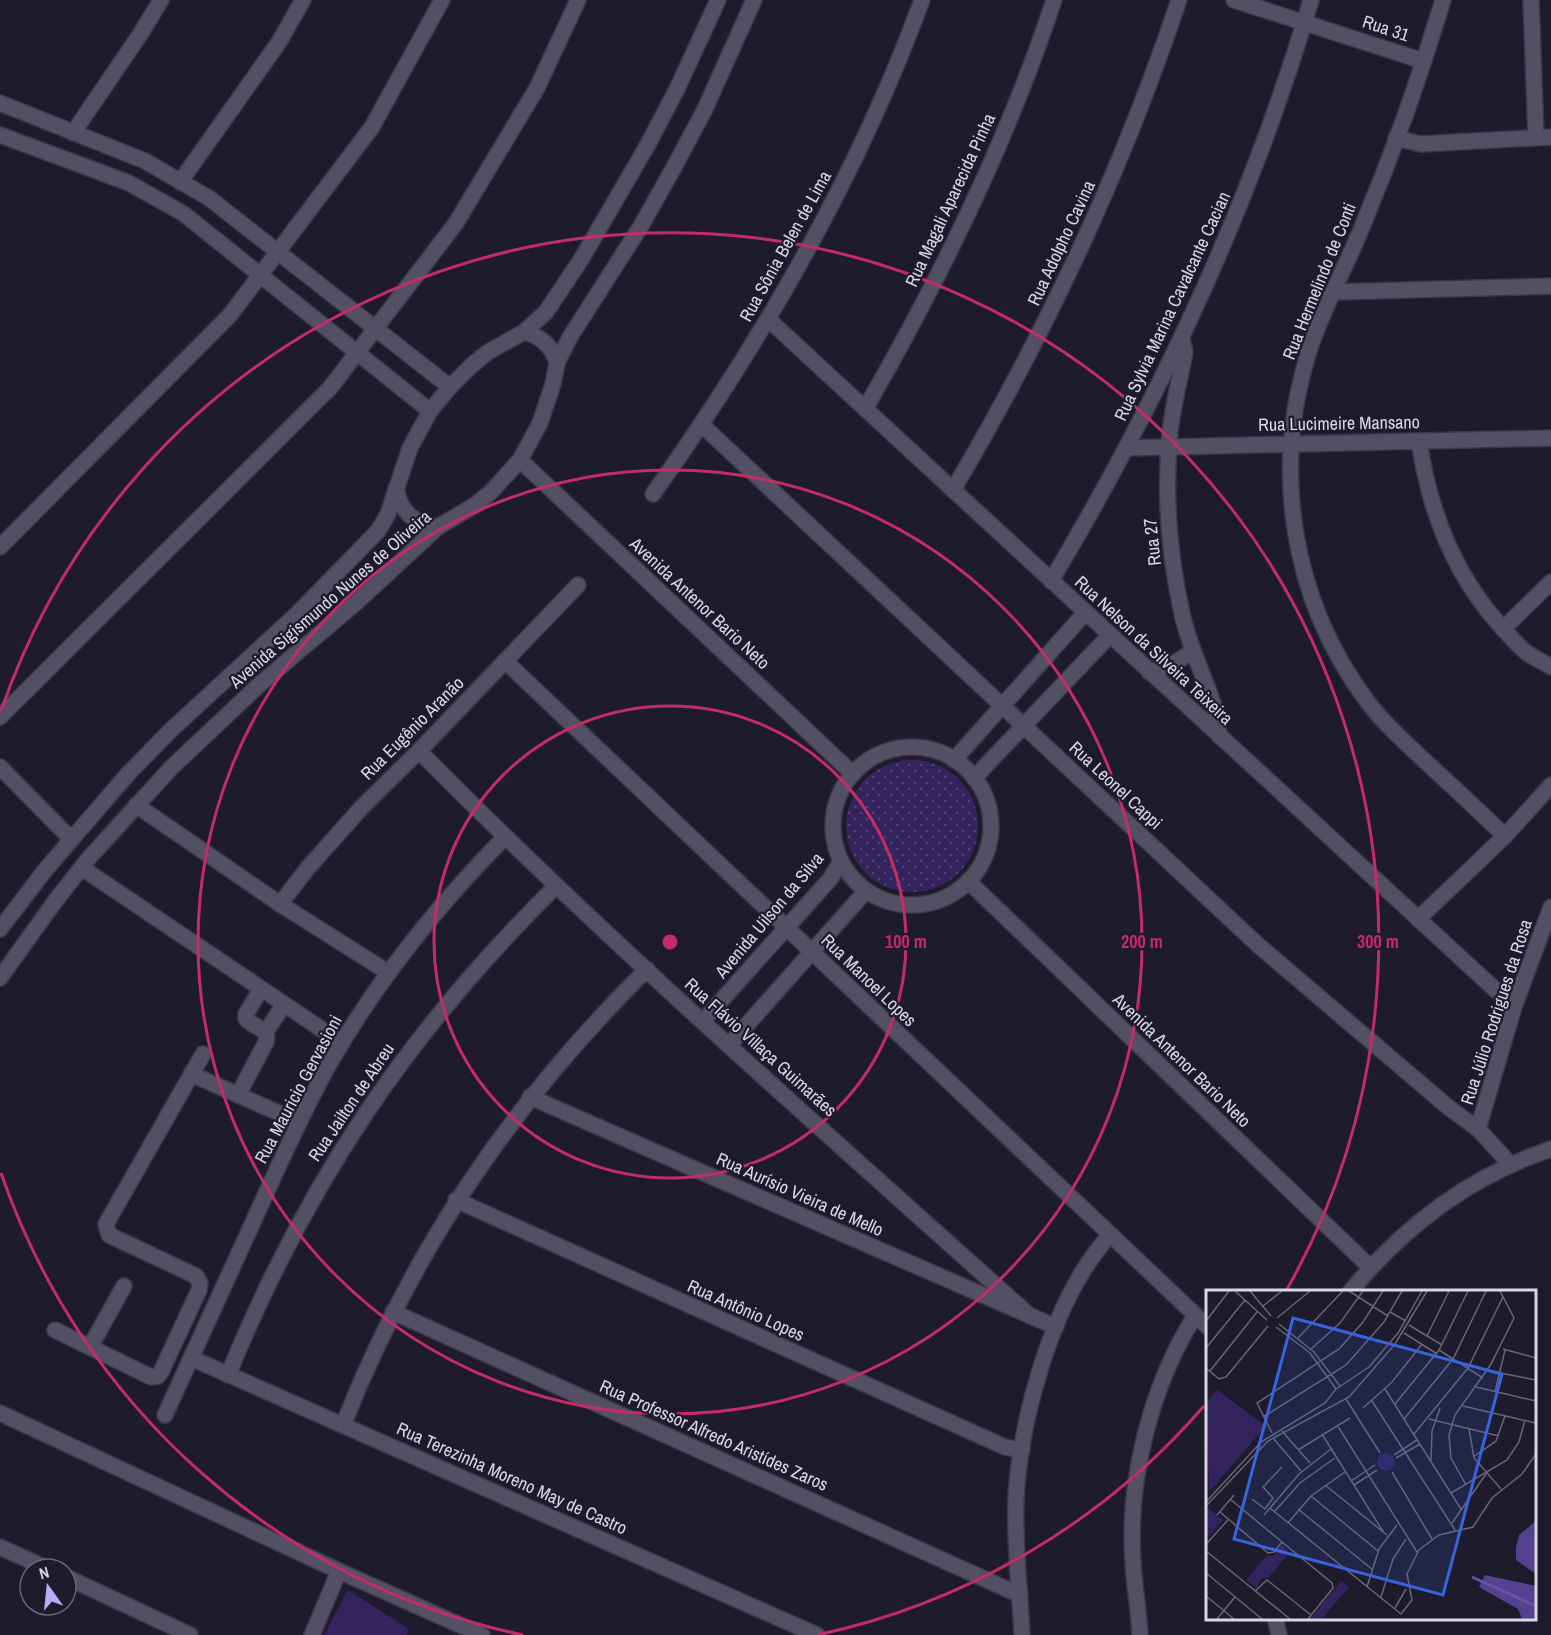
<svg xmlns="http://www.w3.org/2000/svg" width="1551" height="1635" viewBox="0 0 1551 1635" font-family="'Archivo Narrow',sans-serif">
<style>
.grass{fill:url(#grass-dots)}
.park{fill:#33245e}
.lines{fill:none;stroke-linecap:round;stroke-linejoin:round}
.minor-casing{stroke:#3a3847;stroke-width:18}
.minor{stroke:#535065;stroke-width:15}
.ring{fill:none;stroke:#c42b69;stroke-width:3}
.labels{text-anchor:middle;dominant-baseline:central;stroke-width:4.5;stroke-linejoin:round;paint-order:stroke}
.street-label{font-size:18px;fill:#d9d7e4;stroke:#1e1b2d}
.inset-river{fill:none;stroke:#6553a4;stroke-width:3}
.inset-road{fill:none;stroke:#696676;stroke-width:1.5}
.view{fill:#3963da;fill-opacity:0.15;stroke:#3963da;stroke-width:3}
.inset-edge{fill:none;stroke:#d9d7e4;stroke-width:3}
.centre{fill:#c42b69;stroke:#1e1b2d;stroke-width:3}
.ring-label{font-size:18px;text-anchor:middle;font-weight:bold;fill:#c42b69;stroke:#1e1b2d;stroke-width:4.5;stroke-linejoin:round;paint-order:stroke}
</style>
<defs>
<pattern id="grass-dots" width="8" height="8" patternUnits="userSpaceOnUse" patternTransform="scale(1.5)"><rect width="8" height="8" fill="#33245e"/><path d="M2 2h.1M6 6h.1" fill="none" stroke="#504375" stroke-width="1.8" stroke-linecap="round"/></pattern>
</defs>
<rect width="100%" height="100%" fill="#1e1b2d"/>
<circle class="grass" cx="912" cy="826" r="66"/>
<path class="park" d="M348,1590L409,1629L407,1635H324Z"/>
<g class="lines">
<defs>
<g id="minor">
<path d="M1234,0L1423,61"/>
<path d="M1443,0C1420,77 1393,153 1362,227C1346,267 1324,306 1310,348C1271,468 1291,599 1367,701C1384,724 1405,742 1426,762C1452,786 1479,811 1505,836"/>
<path d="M1531,0L1536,137"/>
<path d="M0,103L145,161L209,198L450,387"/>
<path d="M73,133L141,33L161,0"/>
<path d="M0,135L129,183L184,214L430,411"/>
<path d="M1396,138L1421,144L1551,137"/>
<path d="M180,182L279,42L303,0"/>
<path d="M1334,292L1551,286"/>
<path d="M769,320L1514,1007"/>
<path d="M524,332C541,336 552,346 557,363"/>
<path d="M1182,339L1185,352C1180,378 1173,405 1170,432C1164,495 1169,557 1183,618C1191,650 1205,678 1215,709C1218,717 1218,727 1219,736"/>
<path d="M865,409C940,279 1007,143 1054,0"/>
<path d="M702,425L1258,945L1448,1107L1478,1129L1511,1165"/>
<path d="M1419,441C1429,509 1453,572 1498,623C1507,633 1517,645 1527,653C1535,658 1543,662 1551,667"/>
<path d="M1127,448L1551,438"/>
<path d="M520,460L853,774"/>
<path d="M396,488C400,511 415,525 438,527"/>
<path d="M953,490C1046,333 1121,173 1179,0"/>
<path d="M653,494C762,341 857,178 922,0"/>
<path d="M0,547L230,315L372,127L442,0"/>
<path d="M1051,581C1160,398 1251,205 1311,0"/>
<path d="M1503,629L1551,582"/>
<path d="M505,661L1208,1327"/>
<path d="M1149,672L1173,664L1193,651"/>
<path d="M0,717L330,388L456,223L537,88L578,0"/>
<circle cx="912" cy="826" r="79"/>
<path d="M419,751C614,948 824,1131 1030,1316"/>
<path d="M954,760L1085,613"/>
<path d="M0,767L71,839"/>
<path d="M974,778L1110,635"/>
<path d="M136,805L280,904L389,973"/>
<path d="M82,868L342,1043"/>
<path d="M968,881L1370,1267"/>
<path d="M280,904L307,869L362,807L419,751L578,585"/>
<path d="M1418,919L1505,836L1551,785"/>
<path d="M0,929L46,869L127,775L171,730L297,614L378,531L388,514L410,448L430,411L450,387L472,365L488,352L524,332L546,312L582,258L647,146L677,89L718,0"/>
<path d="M0,978L56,900L89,858L171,768L259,685L358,601L438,527L475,505L491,492L520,460L540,423L553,384L557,363L570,337L641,226L673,169L704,111L754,0"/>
<path d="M703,1021L831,878L841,861"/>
<path d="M266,1032L284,1004"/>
<path d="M729,1045L866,891"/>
<path d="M191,1074L290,1118"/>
<path d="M238,1095L266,1042C270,1028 254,1028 246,1019V1014L261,989"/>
<path d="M530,1097L1056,1327"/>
<path d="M1478,1129L1514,1007L1551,907"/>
<path d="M456,1200L1005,1447L1022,1450"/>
<path d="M1350,1292C1404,1226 1470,1176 1551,1149"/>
<path d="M393,1312L1020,1595"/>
<path d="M55,1330L151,1377L158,1376L161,1372L199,1290L200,1283L196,1276L109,1235L106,1224L203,1054"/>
<path d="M90,1347L124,1286"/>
<path d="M191,1358L817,1635"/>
<path d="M228,1375C307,1182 408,1032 556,886"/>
<path d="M0,1413L339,1571"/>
<path d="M165,1415C195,1350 224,1285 254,1220C277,1169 300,1117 327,1068C375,983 436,907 504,838"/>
<path d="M343,1425C414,1247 511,1104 647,969"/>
<path d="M0,1547L48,1569"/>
<path d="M66,1577L190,1635"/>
<path d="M1275,1618L1279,1635"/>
<path d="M312,1635L339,1571L482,1635"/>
<path d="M1022,1635C1020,1590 1014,1544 1016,1498C1020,1426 1046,1329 1085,1268C1092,1256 1101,1246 1109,1235"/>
<path d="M1140,1635C1139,1610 1134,1586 1133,1562C1127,1481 1151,1385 1195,1316"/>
</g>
</defs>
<use href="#minor" class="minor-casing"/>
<use href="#minor" class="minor"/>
</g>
<g class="ring">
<circle cx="670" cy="942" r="236"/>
<circle cx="670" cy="942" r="472"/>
<path d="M1204 1406A708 708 0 0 1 817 1635M523 1635A708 708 0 0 1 1 1173M1 711A708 708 0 1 1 1286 1291"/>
</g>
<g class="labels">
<g class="street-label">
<text transform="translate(1386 28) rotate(18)">Rua 31</text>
<text transform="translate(950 200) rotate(-65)">Rua Magali Aparecida Pinha</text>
<text transform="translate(1061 243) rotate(-65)">Rua Adolpho Cavina</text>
<text transform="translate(785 246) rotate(-61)">Rua Sônia Belen de Lima</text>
<text transform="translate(1319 281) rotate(-68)">Rua Hermelindo de Conti</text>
<text transform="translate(1172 306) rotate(-65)">Rua Sylvia Marina Cavalcante Cacian</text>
<text transform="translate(1339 423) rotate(-1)">Rua Lucimeire Mansano</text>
<text transform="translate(1152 542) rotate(-96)">Rua 27</text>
<text transform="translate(330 599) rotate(-41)">Avenida Sigismundo Nunes de Oliveira</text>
<text transform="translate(700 603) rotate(43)">Avenida Antenor Bario Neto</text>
<text transform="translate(1154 650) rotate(43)">Rua Nelson da Silveira Teixeira</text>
<text transform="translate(412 728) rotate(-45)">Rua Eugênio Aranão</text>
<text transform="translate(1116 785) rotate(43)">Rua Leonel Cappi</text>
<text transform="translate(769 915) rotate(-50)">Avenida Uilson da Silva</text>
<text transform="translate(869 980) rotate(44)">Rua Manoel Lopes</text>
<text transform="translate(1496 1012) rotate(-72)">Rua Júlio Rodrigues da Rosa</text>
<text transform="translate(761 1047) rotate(42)">Rua Flávio Villaça Guimarães</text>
<text transform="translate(1182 1060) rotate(44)">Avenida Antenor Bario Neto</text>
<text transform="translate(298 1089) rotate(-62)">Rua Mauricio Gervasioni</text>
<text transform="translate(351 1102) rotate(-56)">Rua Jailton de Abreu</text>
<text transform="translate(800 1194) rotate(24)">Rua Aurísio Vieira de Mello</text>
<text transform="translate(746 1310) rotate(24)">Rua Antônio Lopes</text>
<text transform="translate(714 1435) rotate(24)">Rua Professor Alfredo Aristídes Zaros</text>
<text transform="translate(512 1478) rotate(24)">Rua Terezinha Moreno May de Castro</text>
</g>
</g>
<g transform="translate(1206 1290)">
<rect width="330" height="330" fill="#1e1b2d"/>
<path d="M171 172a9 9 0 1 1 18 0a9 9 0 1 1-18 0Z" fill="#33245e"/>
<path d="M330,231V281L327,282L310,270V258L313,245ZM279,285L330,296V329H316L312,319L273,297Z" fill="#544291"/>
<path d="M11,100L60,136L3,202L0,112ZM2,218L17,230L0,249V221ZM76,255L83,263L63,287L55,289L50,298L40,290L60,266L68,265ZM135,291L143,297L116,329H104Z" fill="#33245e"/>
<path class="inset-river" d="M266,287L330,316"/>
<path class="inset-road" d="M29,1L61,30M44,1L65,26M143,1L182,26M57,16L76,1M184,22L200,31M71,28L104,1M0,31L23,1M73,34L108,62L134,96M203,35L236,55M70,37L104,63L130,99M198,43L231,64M221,46L243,1M92,48L137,1M0,58L39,10M105,59L134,33L157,1M297,59L330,68M233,60L277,88M0,78L13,89L20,87L62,36M4,81L51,22M294,83L330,90M270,97L330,111M179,99L255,219M289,102L299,60M140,109L174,163M166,111L249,240M189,114L233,60L262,1M257,116L330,133M157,118L186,92L216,54M57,127L140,75L178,32L196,1M198,129L247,69L280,1M223,129L293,146M131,135L211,262M263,139L268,168L295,199M76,141L104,173M66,143L51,113L133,59L157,32L177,1M116,144L178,243M208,144L262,78L297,7M67,148L95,181M92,160L144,128M188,165L211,150M267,167L290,151L299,126M190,168L214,154M225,170L226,141L234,118M186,182L226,249M145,191L169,175M119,195L181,245M148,195L171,180M260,195L245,168L243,145L249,125L285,74L308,28L294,1M245,203L301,170L313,152L319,130M105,206L172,261M24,209L76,252M46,209L59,219L67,208L57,197L76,177M0,212L55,152L119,113L130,99L163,77L192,43L216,1M0,216L62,151L143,107L189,54L221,1M64,218L195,324L206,310L201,284L213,260L233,245L267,237L286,208L316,184L330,164M92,219L167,280M14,222L62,263L68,262L76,252L126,293L127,298L102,329M68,222L94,193L129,168M11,225L28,205M58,225L93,184L125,159M82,233L105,206L139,182M246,233L280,184M1,253L22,230M0,261L84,329M0,283L56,329M161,297L173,259L191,235M49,301L61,290L105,325M0,306L28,329M175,307L187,269L200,249M189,318L200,299M11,329L29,307"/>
<path class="view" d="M87,28L296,84L237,305L28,249Z"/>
<rect width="330" height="330" class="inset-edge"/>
</g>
<circle cx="670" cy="942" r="9" class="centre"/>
<g class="ring-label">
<text x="906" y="948">100 m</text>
<text x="1142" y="948">200 m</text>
<text x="1378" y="948">300 m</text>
</g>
<g transform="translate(48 1587) rotate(345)"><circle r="28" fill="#1e1b2d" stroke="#696676" stroke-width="1.5"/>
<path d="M0-4.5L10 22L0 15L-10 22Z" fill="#b8abf7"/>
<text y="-9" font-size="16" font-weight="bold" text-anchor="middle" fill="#d9d7e4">N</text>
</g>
</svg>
